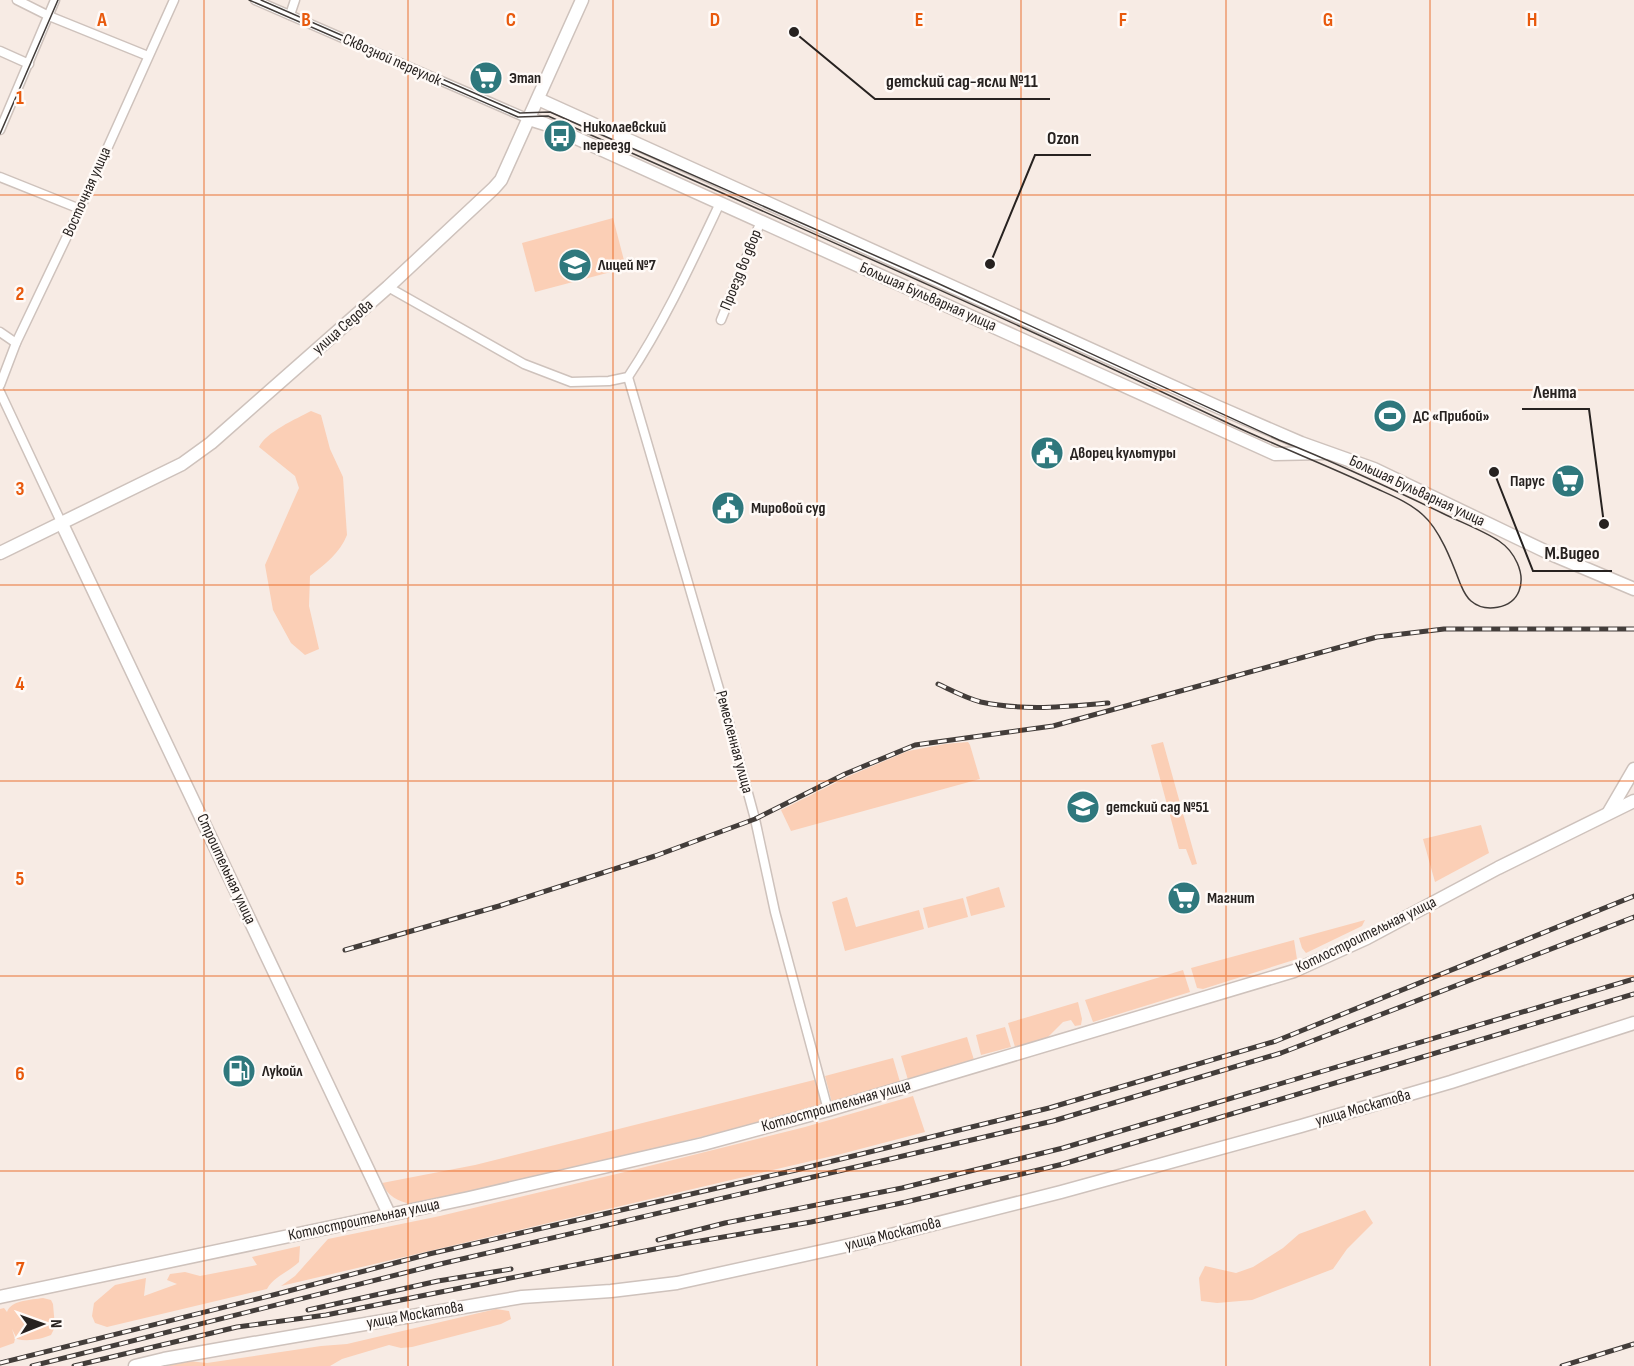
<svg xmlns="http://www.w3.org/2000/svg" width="1634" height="1366" viewBox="0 0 1634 1366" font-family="'Sofia Sans Condensed',sans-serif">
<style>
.green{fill:#fbcfb6}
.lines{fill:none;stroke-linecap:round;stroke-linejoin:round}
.street-casing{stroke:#cec2bc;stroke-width:11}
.secondary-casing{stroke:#cec2bc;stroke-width:15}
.street{stroke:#fff;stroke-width:8}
.secondary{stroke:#fff;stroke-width:12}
.tram{stroke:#433d3a;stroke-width:1.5}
.rail-casing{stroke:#433d3a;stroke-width:5}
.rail{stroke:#fffaf7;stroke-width:3;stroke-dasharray:9;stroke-linecap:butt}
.grid{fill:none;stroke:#e8590c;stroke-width:1.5;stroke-opacity:0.55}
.labels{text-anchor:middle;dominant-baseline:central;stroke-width:5;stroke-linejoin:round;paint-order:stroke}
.street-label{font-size:16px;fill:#272220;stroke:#fffaf7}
.poi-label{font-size:16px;font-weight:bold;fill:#272220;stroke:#fffaf7;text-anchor:start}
.grid-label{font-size:20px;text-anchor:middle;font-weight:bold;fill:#e8590c;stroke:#fffaf7;stroke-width:5;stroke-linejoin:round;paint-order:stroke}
.leader{fill:none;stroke:#272220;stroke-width:2}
.callout-dot{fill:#272220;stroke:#fffaf7;stroke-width:2}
.callout-label{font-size:18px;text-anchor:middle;font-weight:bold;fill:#272220;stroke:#fffaf7;stroke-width:5;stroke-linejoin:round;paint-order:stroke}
</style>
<rect width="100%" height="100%" fill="#f7ebe4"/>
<g class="green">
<path d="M613,218L626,268L535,292L522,243Z"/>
<path d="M311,411L321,415L330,449L343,477L347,535C340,553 324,565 310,576L309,606L319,649L305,655L291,643L273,610L265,565L299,488L295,476L259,447C266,432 296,419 311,411Z"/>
<path d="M968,742L970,745L980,779L791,831L781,810L849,776L908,751L945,744Z"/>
<path d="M1163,742L1197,864L1192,865L1186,849H1179L1151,745Z"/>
<path d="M1481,825L1489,853L1435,882L1423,839Z"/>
<path d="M999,887L1005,907L971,916L966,897Z"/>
<path d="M847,897L856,927L919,910L924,929L845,951L832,902Z"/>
<path d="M963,898L968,917L928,928L923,908Z"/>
<path d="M1365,920L1362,926L1306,953L1302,948L1299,938Z"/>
<path d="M1294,940L1297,959L1203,989L1197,988L1191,968Z"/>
<path d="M1183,970L1190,992L1093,1022L1085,1000Z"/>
<path d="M1078,1002L1082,1019L1081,1025L1075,1026L1071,1020L1063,1022L1047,1038L1015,1047L1008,1023Z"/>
<path d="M1005,1027L1011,1047L981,1055L976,1035Z"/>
<path d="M967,1037L974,1060L908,1080L901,1056Z"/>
<path d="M893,1058L900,1082L832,1103L825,1076Z"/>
<path d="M818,1079L825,1106L815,1109L488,1189L410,1204C398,1201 387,1196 382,1183L475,1165Z"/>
<path d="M913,1096L925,1132L841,1154L281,1286L295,1276L328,1239L440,1216L629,1171L805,1127Z"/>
<path d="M1365,1210L1373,1223L1347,1249L1333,1269L1252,1300L1217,1303L1201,1301L1199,1278L1205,1266L1236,1273L1253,1267L1283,1248L1299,1234Z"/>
<path d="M300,1246L299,1262C289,1272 274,1276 267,1289L107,1327L95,1323L92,1316L94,1303L115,1285L146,1278L144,1296L177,1284L167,1280L170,1274L185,1272L200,1276L257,1265L252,1257Z"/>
<path d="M43,1298L51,1300L53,1304L55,1327L51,1335C41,1339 28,1342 17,1339L12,1329L15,1339L14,1343L0,1348V1309L4,1308L7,1312C11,1300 31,1300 43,1298Z"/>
<path d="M496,1309L509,1311L511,1319L501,1324L412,1347L401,1348L389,1345L342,1359L330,1366H166L189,1361L207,1363L321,1346L347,1344Z"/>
</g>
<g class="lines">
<defs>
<g id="street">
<path d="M17,0L49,16L148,56"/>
<path d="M255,0L529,119"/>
<path d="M290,15L295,0"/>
<path d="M0,51L29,64"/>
<path d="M0,130L55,0"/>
<path d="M0,177L80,209"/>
<path d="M388,287L524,364L571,382L609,381L628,377C664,323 692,262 720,203"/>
<path d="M721,320L761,221"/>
<path d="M0,332L16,343"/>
<path d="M628,377L729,723L755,819L775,912L828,1110"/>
<path d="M0,385L16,343L80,209L174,0"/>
<path d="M0,392L62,524"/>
</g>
<g id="secondary">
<path d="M538,99L1218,407L1301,443L1374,469L1551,554L1634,589"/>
<path d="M529,119L545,124L1275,454L1325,453"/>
<path d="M62,524L389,1214"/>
<path d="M0,553L182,464L211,443L388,287L494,188L501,180L582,0"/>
<path d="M1609,812L1634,769"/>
<path d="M0,1297L469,1198L703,1144L828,1110L1294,971L1367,938L1498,868L1634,801"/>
<path d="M135,1366L164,1359L254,1343L522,1297L611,1291L677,1283L859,1243L1061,1192L1301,1126L1451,1082L1634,1023"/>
</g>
</defs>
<use href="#street" class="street-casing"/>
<use href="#secondary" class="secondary-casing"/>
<use href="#street" class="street"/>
<use href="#secondary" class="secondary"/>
<g class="tram">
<path d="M249,0L518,117L548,116C776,217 1005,317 1230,424C1277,446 1326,465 1373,487C1390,495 1409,502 1423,515C1440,530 1452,562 1460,583C1463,590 1465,596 1471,601C1485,613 1512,609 1519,591C1526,573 1514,551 1499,541C1482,530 1460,522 1442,513C1388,487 1334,462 1279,440L935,282L550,112L520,113L261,0"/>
<path d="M0,134L58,0"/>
</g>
<defs>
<g id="rail">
<path d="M938,684C951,690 966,698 981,702C1023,711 1065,707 1108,703"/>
<path d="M345,950L499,906L655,856L755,819L845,774L915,745L1053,726L1377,637L1444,629H1634"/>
<path d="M658,1240L725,1223L902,1188L1063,1148L1634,979"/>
<path d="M308,1310L438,1281L511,1269"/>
<path d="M0,1363L277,1294L429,1254L796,1170L1049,1108L1276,1041L1634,896"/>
<path d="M32,1366L436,1265L1053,1121L1281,1053L1634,917"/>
<path d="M74,1366L237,1327L326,1315L665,1247L811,1222L906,1202L1063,1164L1634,994"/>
<path d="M1562,1366L1634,1344"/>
</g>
</defs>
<use href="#rail" class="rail-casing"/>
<use href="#rail" class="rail"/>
</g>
<path class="grid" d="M204,0V1366M408,0V1366M613,0V1366M817,0V1366M1021,0V1366M1226,0V1366M1430,0V1366M0,195H1634M0,390H1634M0,585H1634M0,781H1634M0,976H1634M0,1171H1634"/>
<defs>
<symbol id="supermarket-disc" viewBox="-11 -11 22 22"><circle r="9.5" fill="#2f787d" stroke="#fffaf7"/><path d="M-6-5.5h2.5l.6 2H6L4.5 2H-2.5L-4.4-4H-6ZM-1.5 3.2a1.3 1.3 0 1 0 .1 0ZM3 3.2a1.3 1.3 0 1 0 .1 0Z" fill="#fff"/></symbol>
<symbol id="bus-disc" viewBox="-11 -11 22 22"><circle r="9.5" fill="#2f787d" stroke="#fffaf7"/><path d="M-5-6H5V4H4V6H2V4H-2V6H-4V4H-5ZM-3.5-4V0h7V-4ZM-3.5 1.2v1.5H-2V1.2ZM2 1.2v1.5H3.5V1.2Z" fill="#fff"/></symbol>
<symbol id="university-disc" viewBox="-11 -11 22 22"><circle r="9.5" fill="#2f787d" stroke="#fffaf7"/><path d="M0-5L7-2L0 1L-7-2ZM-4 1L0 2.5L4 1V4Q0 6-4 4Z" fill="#fff"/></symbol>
<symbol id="stadium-disc" viewBox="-11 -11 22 22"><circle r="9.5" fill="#2f787d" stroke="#fffaf7"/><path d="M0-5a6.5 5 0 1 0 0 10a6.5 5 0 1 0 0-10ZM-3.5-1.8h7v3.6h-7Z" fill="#fff"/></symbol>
<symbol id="civic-disc" viewBox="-11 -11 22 22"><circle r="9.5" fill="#2f787d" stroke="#fffaf7"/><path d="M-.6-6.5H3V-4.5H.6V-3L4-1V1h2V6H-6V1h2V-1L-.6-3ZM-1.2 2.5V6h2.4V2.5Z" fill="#fff"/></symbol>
<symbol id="school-disc" viewBox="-11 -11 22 22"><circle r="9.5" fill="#2f787d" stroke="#fffaf7"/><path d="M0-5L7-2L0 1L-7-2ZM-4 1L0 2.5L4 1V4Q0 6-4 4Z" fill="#fff"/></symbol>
<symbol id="fuel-disc" viewBox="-11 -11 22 22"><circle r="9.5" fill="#2f787d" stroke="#fffaf7"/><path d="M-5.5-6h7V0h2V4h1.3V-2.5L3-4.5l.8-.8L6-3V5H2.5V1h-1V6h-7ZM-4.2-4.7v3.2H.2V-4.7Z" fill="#fff"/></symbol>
</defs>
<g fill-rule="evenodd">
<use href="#supermarket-disc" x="467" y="59" width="38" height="38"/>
<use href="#bus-disc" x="541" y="117" width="38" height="38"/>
<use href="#university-disc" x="556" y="246" width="38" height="38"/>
<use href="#stadium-disc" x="1371" y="397" width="38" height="38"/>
<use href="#civic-disc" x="1028" y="434" width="38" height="38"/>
<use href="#supermarket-disc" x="1549" y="462" width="38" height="38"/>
<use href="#civic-disc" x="709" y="489" width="38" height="38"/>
<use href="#school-disc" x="1064" y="788" width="38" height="38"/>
<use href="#supermarket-disc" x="1165" y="879" width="38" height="38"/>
<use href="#fuel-disc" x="220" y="1052" width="38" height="38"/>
</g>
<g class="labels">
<g class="street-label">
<text transform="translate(392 60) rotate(24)">Сквозной переулок</text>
<text transform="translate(87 192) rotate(-66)">Восточная улица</text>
<text transform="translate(741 270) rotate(-68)">Проезд во двор</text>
<text transform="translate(928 297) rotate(24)">Большая Бульварная улица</text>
<text transform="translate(343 327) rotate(-41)">улица Седова</text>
<text transform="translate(1417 491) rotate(25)">Большая Бульварная улица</text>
<text transform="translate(734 742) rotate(75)">Ремесленная улица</text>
<text transform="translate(226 869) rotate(65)">Строительная улица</text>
<text transform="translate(1366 935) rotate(-26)">Котлостроительная улица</text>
<text transform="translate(836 1106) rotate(-16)">Котлостроительная улица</text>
<text transform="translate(1363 1108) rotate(-16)">улица Москатова</text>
<text transform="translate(364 1220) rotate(-12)">Котлостроительная улица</text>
<text transform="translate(893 1234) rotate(-14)">улица Москатова</text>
<text transform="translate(415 1315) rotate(-10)">улица Москатова</text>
</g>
<g class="poi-label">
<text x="509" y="78">Этап</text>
<text x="583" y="127">Николаевский<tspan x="583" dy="18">переезд</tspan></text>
<text x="598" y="265">Лицей №7</text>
<text x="1413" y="416">ДC «Прибой»</text>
<text x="1070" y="453">Дворец культуры</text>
<text x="1545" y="481" text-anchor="end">Парус</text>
<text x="751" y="508">Мировой суд</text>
<text x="1106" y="807">детский сад №51</text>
<text x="1207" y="898">Магнит</text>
<text x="262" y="1071">Лукойл</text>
</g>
</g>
<g class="grid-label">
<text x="102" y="26">A</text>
<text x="306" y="26">B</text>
<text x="511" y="26">C</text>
<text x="715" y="26">D</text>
<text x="919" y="26">E</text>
<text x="1123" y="26">F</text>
<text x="1328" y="26">G</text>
<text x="1532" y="26">H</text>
<text x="20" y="104">1</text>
<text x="20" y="300">2</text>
<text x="20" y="495">3</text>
<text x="20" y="690">4</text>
<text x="20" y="885">5</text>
<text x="20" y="1080">6</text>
<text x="20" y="1275">7</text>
</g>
<path class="leader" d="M794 32L875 99H1050M990 264L1035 155H1091M1604 524L1589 409H1522M1494 472L1533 571H1612"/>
<g class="callout-dot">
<circle cx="794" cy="32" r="6"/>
<circle cx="990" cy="264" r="6"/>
<circle cx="1604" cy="524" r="6"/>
<circle cx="1494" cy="472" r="6"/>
</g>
<g class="callout-label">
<text x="962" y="87">детский сад-ясли №11</text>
<text x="1063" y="144">Ozon</text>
<text x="1555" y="398">Лента</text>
<text x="1572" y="559">М.Видео</text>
</g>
<g transform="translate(42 1324) rotate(89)" stroke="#fffaf7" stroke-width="4.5" paint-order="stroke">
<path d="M0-4.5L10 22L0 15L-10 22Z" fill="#272220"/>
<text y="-9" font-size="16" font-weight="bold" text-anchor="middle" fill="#272220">N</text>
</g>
</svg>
